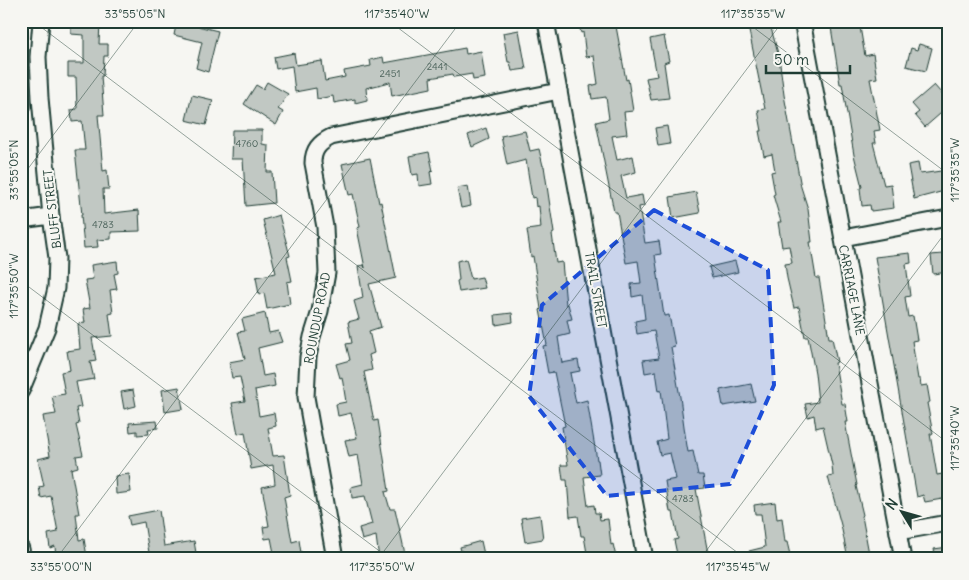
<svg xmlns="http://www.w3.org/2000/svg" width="969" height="580" viewBox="0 0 969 580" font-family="Delius,sans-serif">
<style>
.building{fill:#c1c8c3;stroke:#1f3d34}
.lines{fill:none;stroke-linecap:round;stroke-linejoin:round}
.minor-casing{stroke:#1f3d34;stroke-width:19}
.minor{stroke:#f6f6f2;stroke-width:15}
.marked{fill:#1d4ed8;fill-opacity:0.2;stroke:#1d4ed8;stroke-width:4;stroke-dasharray:10 6;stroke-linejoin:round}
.ticks{fill:none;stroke:#1f3d34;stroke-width:1;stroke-opacity:0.45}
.labels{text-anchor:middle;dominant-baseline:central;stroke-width:4;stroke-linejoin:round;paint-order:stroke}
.number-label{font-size:10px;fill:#486058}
.street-label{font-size:12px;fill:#1f3d34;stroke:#f6f6f2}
.neatline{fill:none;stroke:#1f3d34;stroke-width:2}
.ticks-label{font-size:12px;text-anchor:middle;fill:#1f3d34}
</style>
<rect width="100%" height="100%" fill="#f6f6f2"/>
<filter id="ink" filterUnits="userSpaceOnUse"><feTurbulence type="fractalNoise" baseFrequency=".02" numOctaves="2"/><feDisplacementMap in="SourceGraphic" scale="10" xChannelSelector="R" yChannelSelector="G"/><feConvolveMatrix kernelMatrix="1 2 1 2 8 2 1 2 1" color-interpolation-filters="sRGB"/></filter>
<g filter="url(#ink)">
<g class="building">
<path d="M80,21H100L99,44H108V56H104L103,76H101L104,115H98L103,171L107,170L109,189H103L104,214L139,210L140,231L111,232V239L97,240L98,247L84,248L81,215H82L75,150H85L82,121L72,122L71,110L77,109L76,77H68V63H84V35L71,34V22L80,23Z"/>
<path d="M177,21L218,31L208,72L196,68L202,42L174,35Z"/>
<path d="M578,21H615L626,80L628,79L633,111L624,112L627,134L612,136L617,160L633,156L636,172L621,176L626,198L642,195L644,206L639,207L645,243L659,241L661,254L655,255L664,316L669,315L675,346L671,347L680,397L685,434L688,452L693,451L698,475H703L705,488L696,489L709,559H678L674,540L678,539L673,512H670L665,481L676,479L670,453L660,455L657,442L667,439L661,390L659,391L656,371L645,373L643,360L659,358L654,331L637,334L635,321L645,319L642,295L632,297L631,284L641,283L638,261L626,263L617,212H614L596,122L609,119L606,97L592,99L590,86L598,84L594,56L586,57L583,32L581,33Z"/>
<path d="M747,21H769L779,57L784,95L801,187L808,209L812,242H810L816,278H819L829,338H832L837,362L835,363L842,404H845L848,422H845L857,485L856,486L863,515L862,516L870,559H848L841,525L828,477L833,476L832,465L823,426L816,428L814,415L808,417L805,404L818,402L815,373L808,337H805L799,307L794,308L787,278L785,264L792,263L789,246L782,247L778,222H781L773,195L775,194L771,172L775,171L772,154L764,156L759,131H762L758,110L765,109Z"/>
<path d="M830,21H859L865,56L873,54L877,78L870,79L880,130L874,131L876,143H873L884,185L891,184L894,208L871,211L870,205L862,206L860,188L862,187L854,155L842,84H840Z"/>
<path d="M519,30L526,69L512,71L510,62H508L503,33Z"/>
<path d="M664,36L669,61L664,63L669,98L651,100L646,78L657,76L650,39Z"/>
<path d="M919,44L932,48L926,71L906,66L911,48L917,50Z"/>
<path d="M465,48L466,54L481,51L485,78L473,80L472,74L454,77L453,74L430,78L431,88L392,96L390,82L366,88L367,100L355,103V99L334,103L333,96L317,99L316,88L295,92L292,66L276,69L274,57L294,53L296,65L322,61L325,81L345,77L344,71L371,66L370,60L383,57L384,63Z"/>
<path d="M267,82L288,94L278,109L283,112L276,125L244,104L256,85L263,89Z"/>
<path d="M934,85L948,101V107L925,127L915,115L919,112L912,104Z"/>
<path d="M192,95L213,100L206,125L186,120Z"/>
<path d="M667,126L670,144L658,146L655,128Z"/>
<path d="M486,128L489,139L472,147L468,135Z"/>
<path d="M232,130H262V144L268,145L267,172H272L274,203L246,206L243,159H231Z"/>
<path d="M525,131L530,151L539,149L543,166H544L554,233L552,234L556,263L562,262L566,305L568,304L572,319L567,320L570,334L558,337L562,363L578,360L580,371L570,373L576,403L587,400L597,460H598L600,475L584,477L588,506L594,505L595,513H599L600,520L608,519L611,545L613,544L616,557L588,559L584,536H581L578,516L570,517L567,480H563L561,465H568L562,427L565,426L554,372L548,373L543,346L547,345L540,310L541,309L533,256L531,257L527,230L541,228L539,206L536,207L535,197L532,198L526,160L507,165L501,136Z"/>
<path d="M429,152L433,171L430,172L432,184L419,186L418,174L412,175L409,156Z"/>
<path d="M370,158L379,203L381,202L396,278L369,284L381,327L369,331L374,353L369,355L372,370L364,372L374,421L378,420L389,491L385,492L390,509H395L402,540L405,554L398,556L399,559H379L376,536L362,540L359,528L372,524L365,496L352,498L351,487L363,484L358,455L349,457L345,440L357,438L351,413L338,416L336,404L346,402L342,377L340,378L336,364L350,360L346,344L352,343L348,322L359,319L354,301L363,298L358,266L364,265L365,268L357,228L360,227L353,194L349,195L342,164Z"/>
<path d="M918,163L920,174L948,170V190L914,199L908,165Z"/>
<path d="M468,186L471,206L461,208L457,188Z"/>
<path d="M696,192L700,213L673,218L670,197Z"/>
<path d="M279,215L290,256L287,257L292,281L287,282L290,304L267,309L264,293L259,295L256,277L276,273L263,220Z"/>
<path d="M910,253L911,263L906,264L910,296L905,297L908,317L913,316L917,340L912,341L918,379H920L921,386L927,385L930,402L927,403L933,434H930L937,475L948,473V498L925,502L923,495L917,497L875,257Z"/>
<path d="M943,254L944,258L948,257V272L933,274L931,255Z"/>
<path d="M466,259L471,279L482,277L485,288L459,292L457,281L459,280L457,261Z"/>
<path d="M117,261L118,273L114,274L117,289L110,290L113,313L109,314L112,336L92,338L96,361L90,362L94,379L76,382L81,407L76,408L79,424L76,425L83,455L76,456L78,467L71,469L79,514H76L79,540L84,539L87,557L56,559L55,546L50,548L48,534L58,532L51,496L41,498L39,487L44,486L38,459L50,456L43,416L56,414L52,396L65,394L61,372L70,370L67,351L80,349L78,324L85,323L83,309L90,308L85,280L93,279L91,265Z"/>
<path d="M735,261L738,272L712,278L709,267Z"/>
<path d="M265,313L269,333L278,331L282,342L258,348L263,376L273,374L275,386L255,390L259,416L274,413L276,426L268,428L273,456L284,455L290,495L284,497L292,542L299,540L301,553L275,558L271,538L265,539L263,527L269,526L262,487L275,484L273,465L251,469L245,432L238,434L232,403L245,401L240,377L232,378L229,362L245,359L238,332L245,331L242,319Z"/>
<path d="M512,313L513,322L496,325L495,315Z"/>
<path d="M751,384L755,401L723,406L720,390Z"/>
<path d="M179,387L183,409L165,412L162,390Z"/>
<path d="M133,390L136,406L124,409L121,392Z"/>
<path d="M157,421L158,428L148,429L149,434L137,435V431L130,432L129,423Z"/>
<path d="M129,474L131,492L116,494L115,476Z"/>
<path d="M775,502L777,519L782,518L785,542H787L791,559H751L749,551L765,547L761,514H755L754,505Z"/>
<path d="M159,510L164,546L194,541L197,559H150L144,522L130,525L128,516Z"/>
<path d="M540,515L543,539L525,542L521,518Z"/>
<path d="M481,541L485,559H463L460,547Z"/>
<path d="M948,547V559H936L934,549Z"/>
</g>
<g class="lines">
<defs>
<g id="minor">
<path d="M546,21L645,559"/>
<path d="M802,21L903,559"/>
<path d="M21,220L51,216"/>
<path d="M843,238L948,218"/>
<path d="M21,391L47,328L56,288L57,258L51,216L40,98L38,57L41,21"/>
<path d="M898,532L948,523"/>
<path d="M21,549L23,559"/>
<path d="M335,559L306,397L308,357L312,337L320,311L327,273L325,227L313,163C313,150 319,143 331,137L559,91"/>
</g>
</defs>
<use href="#minor" class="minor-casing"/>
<use href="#minor" class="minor"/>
</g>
</g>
<path class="marked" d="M654,210L768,270L774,385L730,484L607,496L529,396L542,305Z"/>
<path class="ticks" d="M33,21L746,559M389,21L948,443M745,21L948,174M21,178L139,21M21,281L390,559M21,549L34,559M56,559L461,21M378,559L783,21M700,559L948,229"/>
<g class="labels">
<g class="number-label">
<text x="437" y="66">2441</text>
<text x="390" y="73">2451</text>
<text x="247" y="143">4760</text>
<text x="103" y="224">4783</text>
<text x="683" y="498">4783</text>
</g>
<g class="street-label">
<text transform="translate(52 209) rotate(-97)">BLUFF STREET</text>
<text transform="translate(596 290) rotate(80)">TRAIL STREET</text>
<text transform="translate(852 290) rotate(79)">CARRIAGE LANE</text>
<text transform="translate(317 318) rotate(-79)">ROUNDUP ROAD</text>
</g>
</g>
<rect width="969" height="580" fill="none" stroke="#f6f6f2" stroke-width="55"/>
<g transform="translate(902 512) rotate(307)" stroke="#f6f6f2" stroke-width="4" paint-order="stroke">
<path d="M0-4L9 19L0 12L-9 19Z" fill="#1f3d34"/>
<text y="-8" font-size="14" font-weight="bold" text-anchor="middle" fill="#1f3d34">N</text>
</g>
<path d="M766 65v8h84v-8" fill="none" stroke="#1f3d34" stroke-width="2.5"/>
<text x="774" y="65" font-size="15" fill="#1f3d34" stroke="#f6f6f2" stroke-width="4" paint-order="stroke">50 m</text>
<rect x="28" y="28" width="914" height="524" class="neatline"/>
<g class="ticks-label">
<text x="135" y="18">33°55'05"N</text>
<text x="397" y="18">117°35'40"W</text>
<text x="753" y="18">117°35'35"W</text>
<text transform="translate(14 170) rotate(-90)" y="4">33°55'05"N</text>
<text transform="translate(955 170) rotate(-90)" y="4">117°35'35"W</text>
<text transform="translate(14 286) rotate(-90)" y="4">117°35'50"W</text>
<text transform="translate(955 438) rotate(-90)" y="4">117°35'40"W</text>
<text x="61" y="571">33°55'00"N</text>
<text x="382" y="571">117°35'50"W</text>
<text x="738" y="571">117°35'45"W</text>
</g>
</svg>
